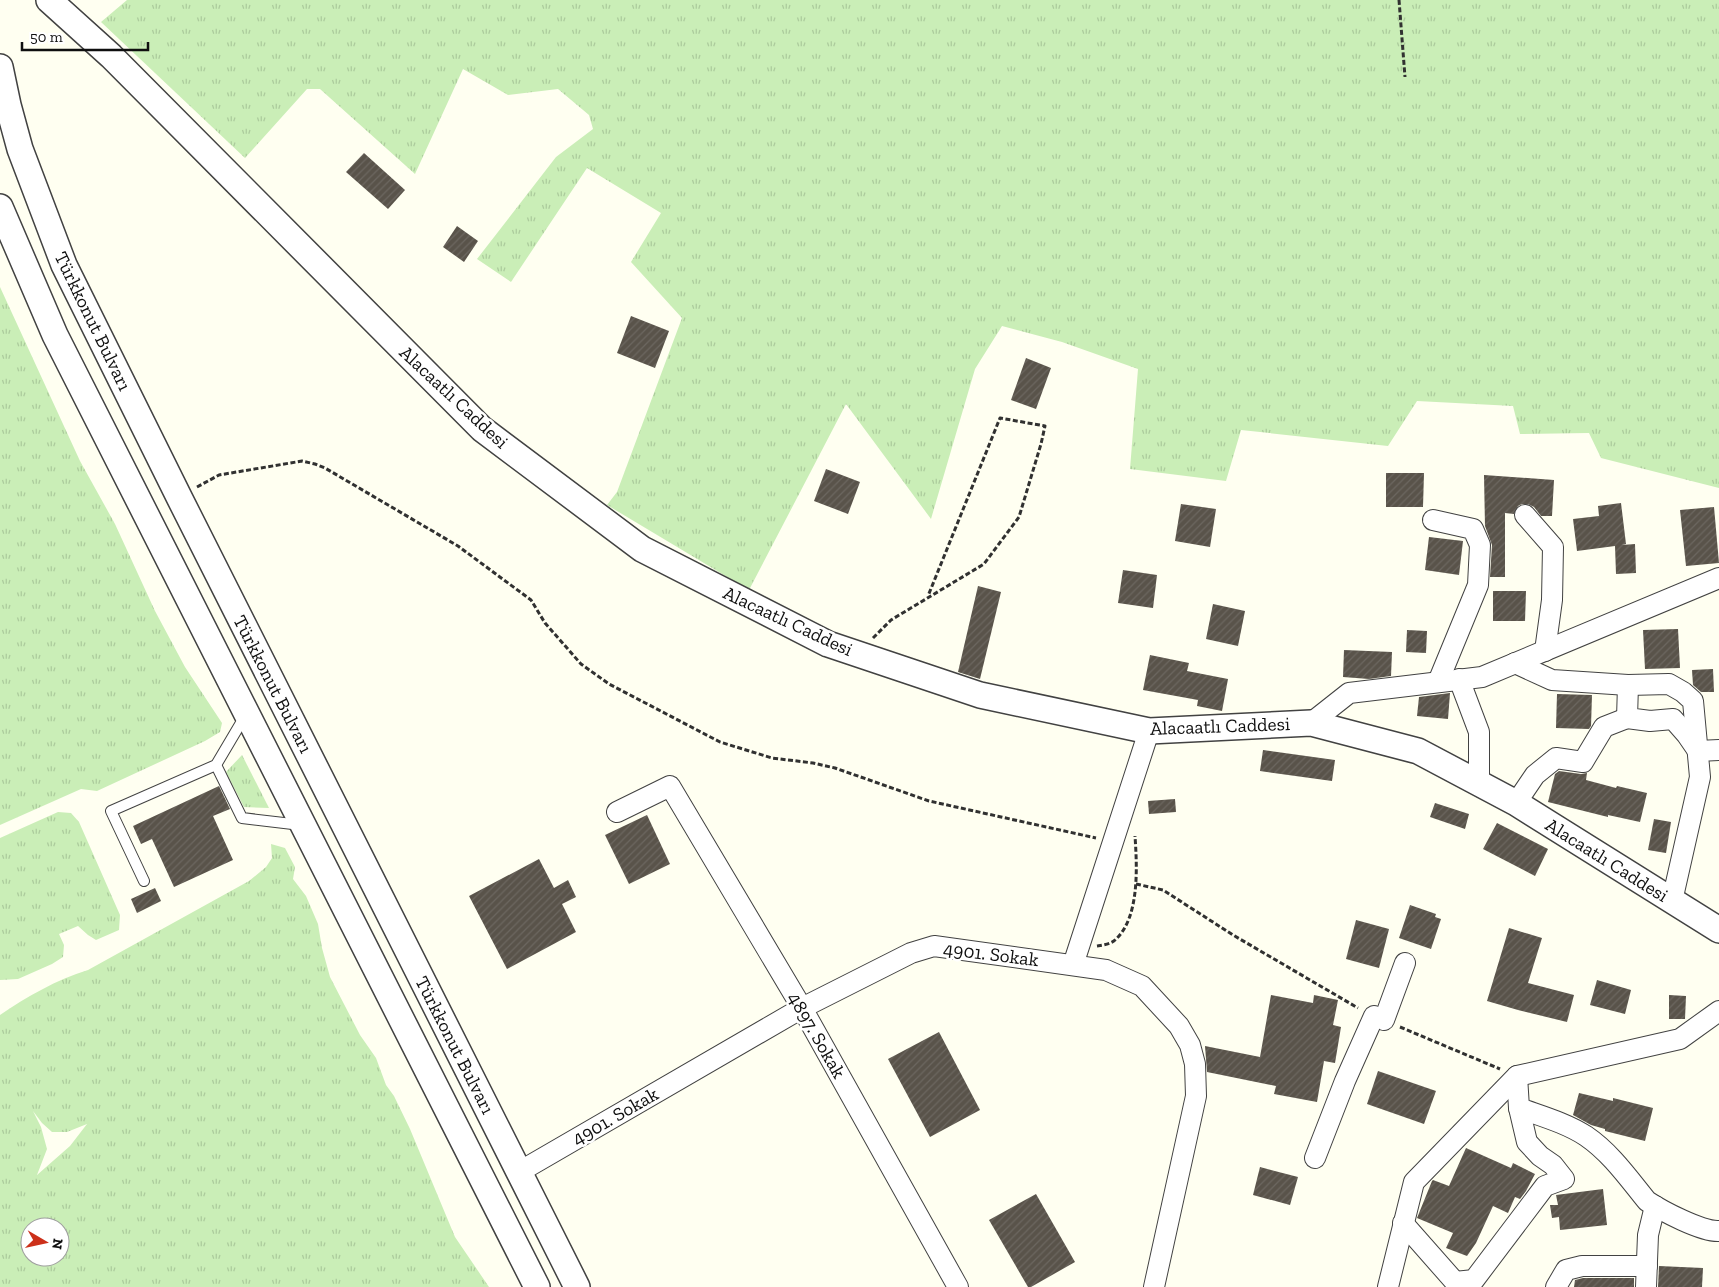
<svg xmlns="http://www.w3.org/2000/svg" width="1719" height="1287" viewBox="0 0 1719 1287" font-family="'Zilla Slab',serif">
<style>
.grass{fill:url(#grass-tufts);fill-rule:evenodd}
.building{fill:url(#building-hatch)}
.lines{fill:none;stroke-linecap:round;stroke-linejoin:round}
.service-casing{stroke:#424242;stroke-width:12}
.minor-casing{stroke:#424242;stroke-width:22}
.tertiary-casing{stroke:#424242;stroke-width:28}
.path{stroke:#313131;stroke-width:3;stroke-dasharray:5 2.5;stroke-linecap:butt}
.service{stroke:#fff;stroke-width:10}
.minor{stroke:#fff;stroke-width:20}
.tertiary{stroke:#fff;stroke-width:25}
.labels{text-anchor:middle;dominant-baseline:central;stroke-width:5;stroke-linejoin:round;paint-order:stroke}
.street-label{font-size:19px;fill:#0f0f0f;stroke:#fff}
</style>
<defs>
<pattern id="grass-tufts" width="24" height="20" patternUnits="userSpaceOnUse" patternTransform="scale(1.25)"><rect width="24" height="20" fill="#caeeb7"/><path d="M3 7l-1-3M5 7V3M7 7l1-3M15 17l-1-3M17 17v-4M19 17l1-3" fill="none" stroke="#accb9c"/></pattern>
<pattern id="building-hatch" width="6" height="6" patternUnits="userSpaceOnUse" patternTransform="scale(1.25)"><rect width="6" height="6" fill="#59534a"/><path d="M-1 1l2-2M0 6l6-6M5 7l2-2" fill="none" stroke="#6c6760"/></pattern>
</defs>
<rect width="100%" height="100%" fill="#fffff1"/>
<g class="grass">
<path d="M127,0H1719V488L1601,458L1589,433L1520,434L1513,406L1417,401L1388,446L1241,430L1226,481L1130,469L1138,369L1062,342L1002,326L975,369L931,519L846,404L749,590L607,505L617,492L682,318L631,262L661,213L587,168L511,282L477,259L556,157L593,129L589,115L558,89L508,95L463,69L415,174L320,89H307L245,158L101,22Z"/>
<path d="M0,287L80,461L115,524L155,611L185,667L222,723L220,732L205,741L97,791L81,789L0,825Z"/>
<path d="M242,755L269,808L244,807L226,772Z"/>
<path d="M58,812L71,813L79,822L120,915L119,930L96,940L88,935L78,926L59,934L64,945L63,957L52,964L18,979L0,980V838Z"/>
<path d="M271,844L285,848L295,867L293,879L306,896L318,924L322,948L330,977L360,1035L376,1058L386,1085L394,1096L410,1129L455,1237L489,1287H0V1015C28,996 56,980 88,970L249,881L266,867L272,858ZM33,1111L42,1123L52,1132H67L87,1124L70,1146L37,1175L47,1149L41,1127ZM30,1227H60V1257H30Z"/>
</g>
<g class="building">
<path d="M364,153L405,190L388,209L346,172Z"/>
<path d="M457,226L478,241L464,262L443,247Z"/>
<path d="M631,316L669,331L655,368L617,353Z"/>
<path d="M1026,358L1051,368L1036,409L1011,400Z"/>
<path d="M826,469L860,482L848,514L814,501Z"/>
<path d="M1386,473H1424L1423,507H1386Z"/>
<path d="M1484,475L1554,480L1552,516H1541L1534,507L1528,504H1522L1518,506L1514,514L1505,513V577H1490L1492,545L1485,526Z"/>
<path d="M1621,503L1626,544L1622,545L1635,544L1636,573L1616,574L1615,546L1577,551L1573,519L1599,516L1598,506Z"/>
<path d="M1181,504L1216,509L1210,547L1175,541Z"/>
<path d="M1714,507L1719,563L1686,566L1680,510Z"/>
<path d="M1429,537L1463,541L1459,575L1425,570Z"/>
<path d="M1123,570L1157,575L1153,608L1118,603Z"/>
<path d="M978,586L1001,592L980,679L958,672Z"/>
<path d="M1493,591H1526L1525,621H1493Z"/>
<path d="M1213,604L1245,611L1238,646L1206,639Z"/>
<path d="M1678,629L1680,668L1645,669L1643,630Z"/>
<path d="M1407,630L1427,631L1426,653L1406,652Z"/>
<path d="M1344,650L1392,652L1391,676L1369,679L1343,677Z"/>
<path d="M1150,655L1189,663L1187,671L1228,679L1222,711L1197,706L1198,700L1143,690Z"/>
<path d="M1713,669L1714,692H1701L1693,685L1692,670Z"/>
<path d="M1450,693L1448,719L1417,716L1419,697Z"/>
<path d="M1557,694L1592,695L1591,726L1589,729L1556,728Z"/>
<path d="M1263,750L1335,760L1332,781L1260,771Z"/>
<path d="M1559,771L1581,774L1587,773L1586,780L1616,788L1617,786L1647,793L1640,822L1608,815V817L1548,802L1555,774Z"/>
<path d="M219,786L230,809L213,816L233,860L174,887L152,839L141,844L133,826Z"/>
<path d="M1175,799L1176,812L1149,814L1148,801Z"/>
<path d="M1435,803L1469,814L1465,829L1430,817Z"/>
<path d="M647,815L670,864L629,884L605,835Z"/>
<path d="M1654,819L1671,822L1666,853L1648,850Z"/>
<path d="M1497,823L1548,849L1535,876L1483,849Z"/>
<path d="M539,859L554,888L568,880L576,897L562,904L576,932L507,969L469,896Z"/>
<path d="M155,888L161,901L137,913L131,899Z"/>
<path d="M1410,905L1436,914L1435,917L1441,919L1431,949L1399,938Z"/>
<path d="M1356,920L1389,929L1379,968L1346,959Z"/>
<path d="M1509,928L1542,938L1528,983L1574,995L1567,1022L1518,1010L1487,1001Z"/>
<path d="M1597,980L1631,990L1625,1014L1590,1005Z"/>
<path d="M1271,995L1313,1003L1314,995L1338,1000L1333,1025L1341,1027L1335,1063L1324,1061L1317,1102L1274,1094L1276,1086L1207,1072L1205,1046L1260,1057Z"/>
<path d="M1669,995L1686,996L1685,1019H1669Z"/>
<path d="M939,1032L980,1110L930,1137L888,1059Z"/>
<path d="M1378,1071L1436,1091L1424,1124L1367,1104Z"/>
<path d="M1579,1093L1613,1101V1098L1653,1108L1645,1141L1605,1131V1129L1591,1125L1573,1115Z"/>
<path d="M1466,1148L1511,1168L1513,1163L1535,1174L1526,1191L1520,1199L1515,1197L1508,1213L1493,1206L1476,1243L1467,1256L1446,1248L1453,1233L1417,1218L1432,1181L1433,1180L1449,1186Z"/>
<path d="M1260,1167L1298,1177L1290,1205L1253,1195Z"/>
<path d="M1603,1189L1607,1225L1560,1230L1559,1217L1552,1218L1550,1205H1558L1556,1195Z"/>
<path d="M1036,1194L1075,1262L1031,1287H1028L989,1220Z"/>
<path d="M1659,1266L1703,1268L1702,1287H1658Z"/>
<path d="M1583,1278H1634V1287H1574L1575,1280Z"/>
</g>
<g class="lines">
<defs>
<g id="service">
<path d="M216,765L242,818L301,825"/>
<path d="M144,881L111,811L216,765L245,716"/>
</g>
<g id="minor">
<path d="M1525,515L1553,547L1552,600L1545,651"/>
<path d="M1433,520L1473,529L1480,545L1478,585L1438,682"/>
<path d="M1515,663L1552,680L1628,685L1669,684L1683,692L1693,701L1700,777L1672,901"/>
<path d="M1459,679L1479,732V783"/>
<path d="M1628,685L1627,718L1650,721L1673,719L1687,735L1698,751L1719,750"/>
<path d="M1311,723L1349,693L1482,677L1719,578"/>
<path d="M1516,803L1535,775L1556,758L1583,762L1604,727L1627,718"/>
<path d="M617,812L670,786L802,1008L958,1287"/>
<path d="M1073,965L1149,731"/>
<path d="M1384,1020L1405,963"/>
<path d="M1517,1076L1519,1108C1541,1116 1566,1123 1586,1136C1611,1153 1629,1179 1647,1201C1662,1211 1702,1232 1719,1231"/>
<path d="M1315,1158L1345,1081L1374,1016"/>
<path d="M519,1172L802,1008L911,953L934,946L1106,970L1142,986L1179,1026L1190,1045L1195,1064L1196,1096L1154,1287"/>
<path d="M1403,1223L1455,1282L1461,1287"/>
<path d="M1455,1282L1474,1280L1545,1186L1564,1179L1553,1165L1540,1156L1527,1142L1519,1108"/>
<path d="M1388,1287L1414,1182L1517,1076L1680,1039L1719,1011"/>
<path d="M1556,1287L1566,1270L1582,1266H1647"/>
<path d="M1646,1287L1648,1235L1655,1206"/>
</g>
<g id="tertiary">
<path d="M49,0L111,56L482,429L642,549L828,644L980,695L1149,731L1311,723L1418,751L1516,803L1719,930"/>
<path d="M0,67L8,105L20,149L64,265L179,497L577,1287"/>
<path d="M0,207L55,335L537,1287"/>
</g>
</defs>
<use href="#service" class="service-casing"/>
<use href="#minor" class="minor-casing"/>
<use href="#tertiary" class="tertiary-casing"/>
<g class="path">
<path d="M1399,0L1405,77"/>
<path d="M197,487L219,475L302,461L315,464L325,468L458,546L531,600L545,623L581,664L609,684L720,742L772,758L813,763L835,768L929,801L1096,838"/>
<path d="M873,638L891,620L984,564L1019,517L1041,444L1045,426L1000,418L928,596"/>
<path d="M1136,884L1163,890L1233,935L1358,1008"/>
<path d="M1097,946C1103,945 1111,944 1115,940C1140,918 1137,866 1135,836"/>
<path d="M1400,1027L1500,1069"/>
</g>
<use href="#service" class="service"/>
<use href="#minor" class="minor"/>
<use href="#tertiary" class="tertiary"/>
</g>
<g class="labels">
<g class="street-label">
<text transform="translate(93 321) rotate(64)">Türkkonut Bulvarı</text>
<text transform="translate(454 397) rotate(43)">Alacaatlı Caddesi</text>
<text transform="translate(788 621) rotate(25)">Alacaatlı Caddesi</text>
<text transform="translate(273 684) rotate(63)">Türkkonut Bulvarı</text>
<text transform="translate(1220 726) rotate(-2)">Alacaatlı Caddesi</text>
<text transform="translate(1607 860) rotate(32)">Alacaatlı Caddesi</text>
<text transform="translate(991 954) rotate(7)">4901. Sokak</text>
<text transform="translate(817 1035) rotate(60)">4897. Sokak</text>
<text transform="translate(455 1045) rotate(63)">Türkkonut Bulvarı</text>
<text transform="translate(615 1116) rotate(-30)">4901. Sokak</text>
</g>
</g>
<g transform="translate(45 1242) rotate(99)"><circle r="24" fill="#ffffff" stroke="#9f9f9f"/>
<path d="M0-4L9 19L0 12L-9 19Z" fill="#cc301a"/>
<text y="-8" font-size="14" font-weight="bold" text-anchor="middle" fill="#0f0f0f">N</text>
</g>
<path d="M22 42v8h126v-8" fill="none" stroke="#0f0f0f" stroke-width="2.5"/>
<text x="30" y="42" font-size="15" fill="#0f0f0f" stroke="#ffffff" stroke-width="4" paint-order="stroke">50 m</text>
</svg>
